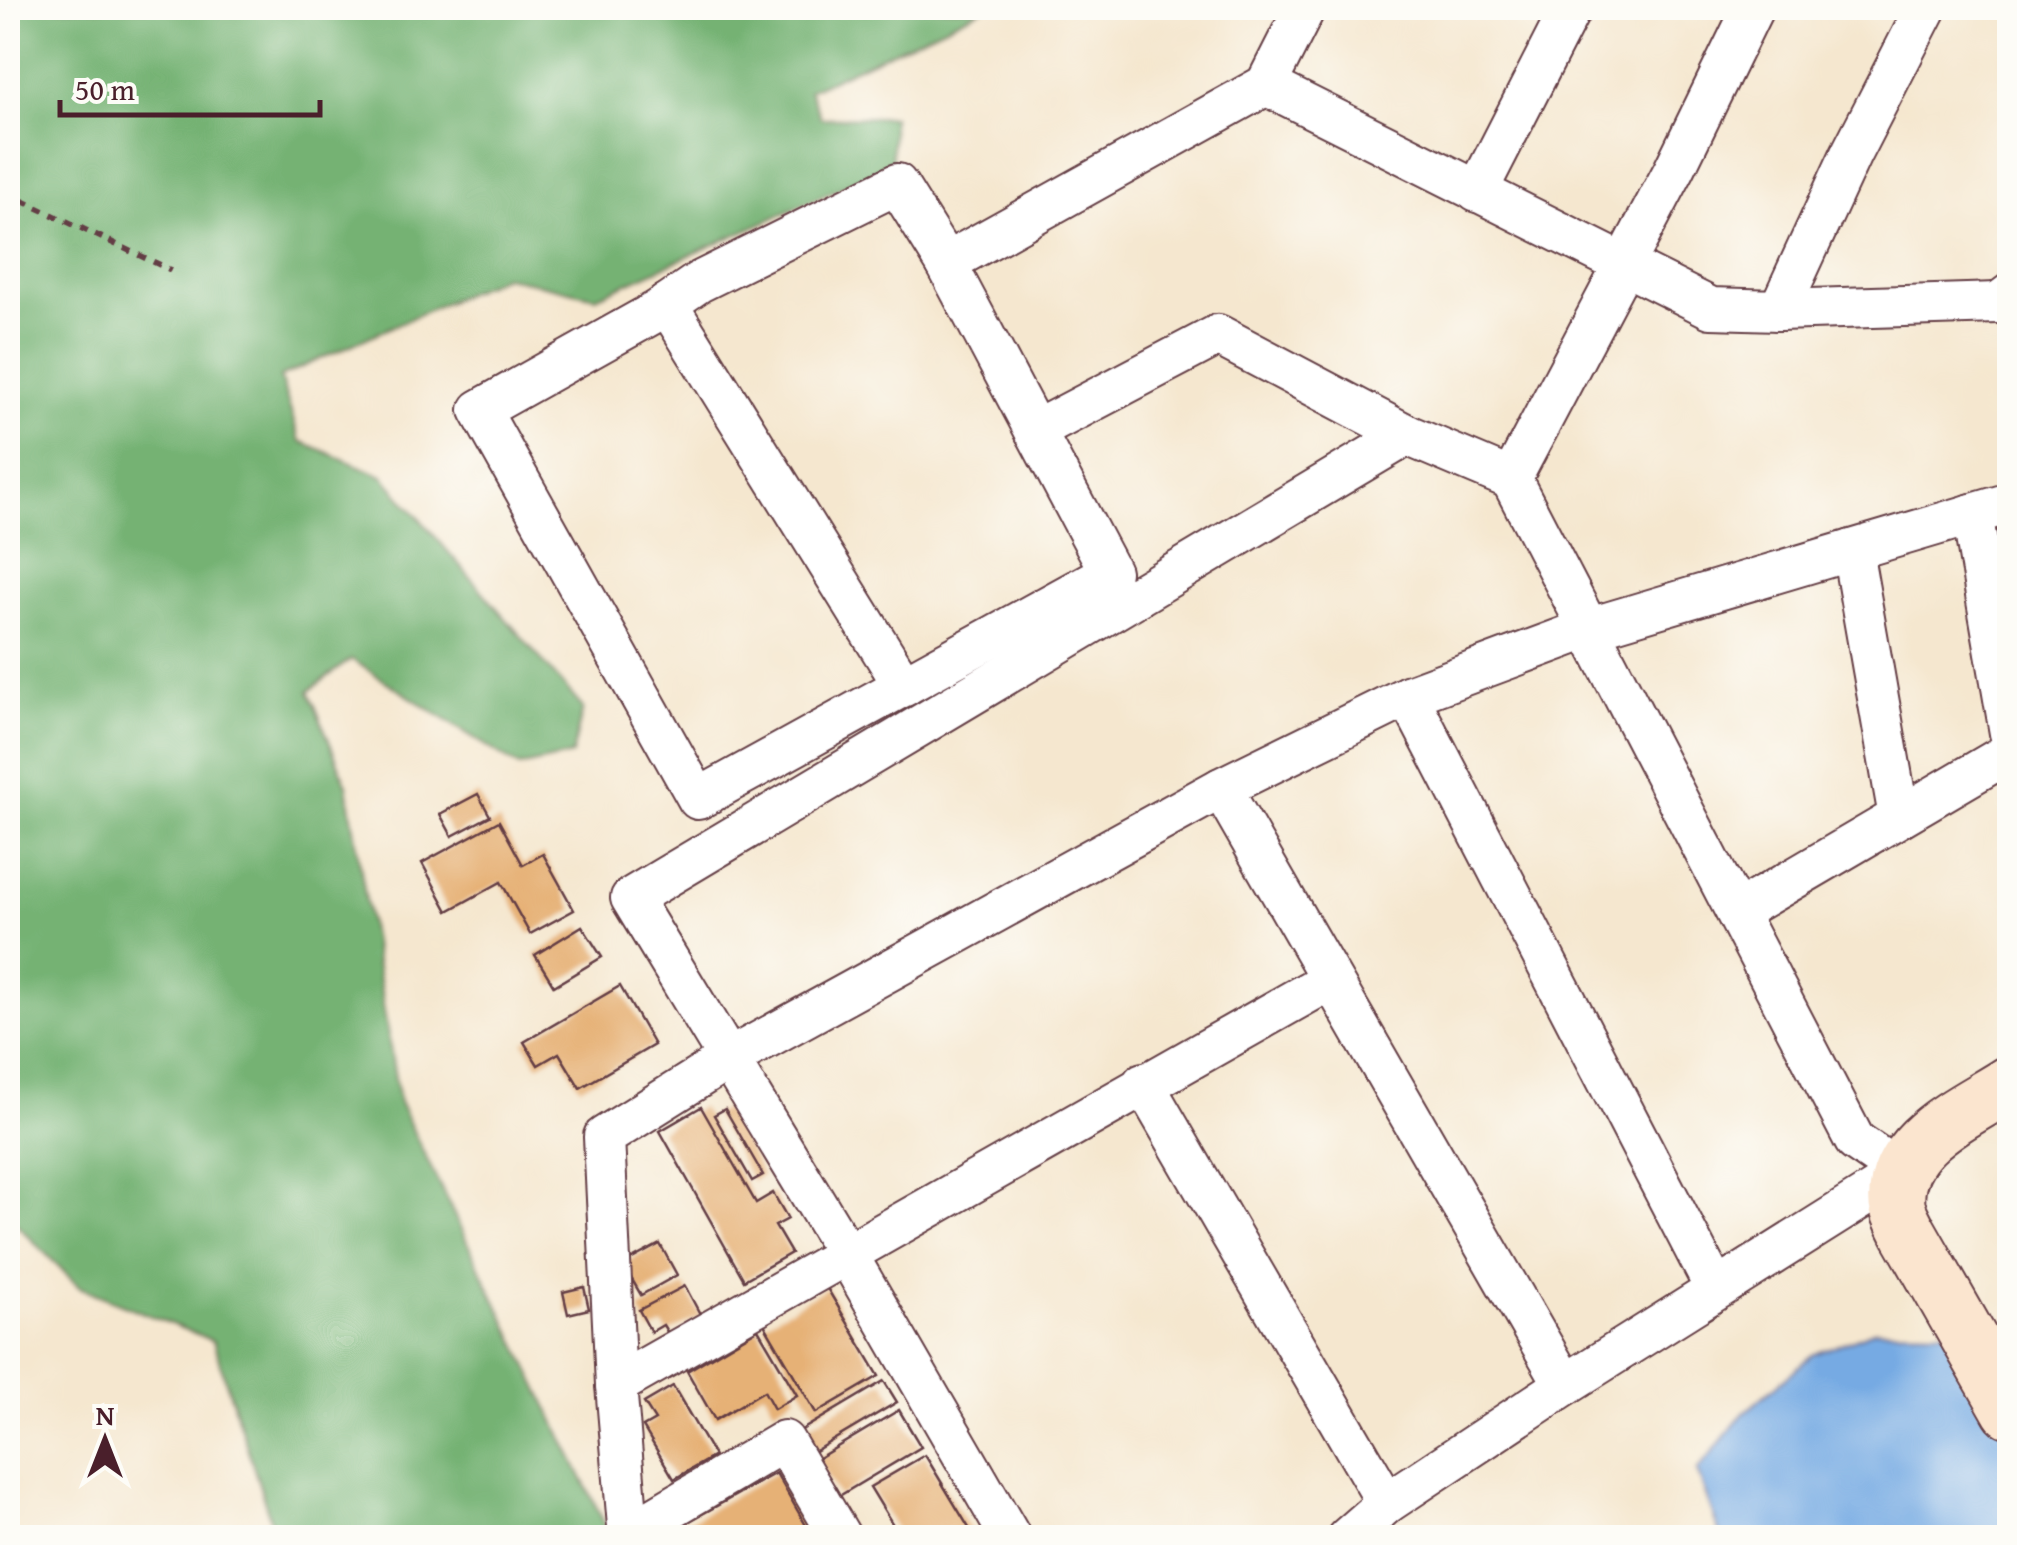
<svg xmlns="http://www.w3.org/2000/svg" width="2017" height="1545" viewBox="0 0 2017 1545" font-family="'Gentium Book Plus',serif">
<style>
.forest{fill:#75b273;stroke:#60684f;stroke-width:2.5}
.water{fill:#76aae3;stroke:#606487;stroke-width:2.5}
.building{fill:#e6b176}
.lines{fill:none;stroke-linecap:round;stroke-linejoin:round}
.minor-casing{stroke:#643d44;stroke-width:44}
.secondary-casing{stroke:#643d44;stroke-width:59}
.path{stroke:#643d44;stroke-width:6;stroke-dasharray:8 8;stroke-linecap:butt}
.minor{stroke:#fff;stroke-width:40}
.secondary{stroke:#fbe5cf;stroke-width:55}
</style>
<rect width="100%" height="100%" fill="#fdfcf7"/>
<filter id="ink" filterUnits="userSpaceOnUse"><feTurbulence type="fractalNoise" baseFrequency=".01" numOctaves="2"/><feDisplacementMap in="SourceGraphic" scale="20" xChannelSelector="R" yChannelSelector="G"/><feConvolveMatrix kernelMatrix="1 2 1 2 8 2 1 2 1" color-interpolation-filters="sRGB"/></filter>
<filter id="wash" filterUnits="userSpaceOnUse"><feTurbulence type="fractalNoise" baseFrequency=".0048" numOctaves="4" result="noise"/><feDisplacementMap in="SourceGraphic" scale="40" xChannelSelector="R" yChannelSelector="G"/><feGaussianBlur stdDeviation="2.25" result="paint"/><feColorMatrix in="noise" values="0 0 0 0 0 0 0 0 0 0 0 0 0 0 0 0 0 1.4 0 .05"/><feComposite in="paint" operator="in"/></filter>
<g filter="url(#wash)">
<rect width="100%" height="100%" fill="#f5e7cf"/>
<path class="forest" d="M8,8H984L809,90L821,118L892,117V165L596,297L504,276L280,377L300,441L383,476L583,708L572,755L519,767L351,659L309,691L347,785L399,1102L611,1537H276L213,1341L79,1287L8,1216Z"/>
<path class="water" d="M1876,1330L2009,1332V1537H1721L1697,1471L1744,1413L1812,1355Z"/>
<g id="blocks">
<g class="building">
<path d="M478,794L490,816L452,836L440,814Z"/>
<path d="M499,821L523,865L543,854L574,910L530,934L501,882L448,911L422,863Z"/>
<path d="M582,926L602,957L554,986L535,955Z"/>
<path d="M620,986L654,1045L580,1088L559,1053L538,1065L524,1042Z"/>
<path d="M701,1107L756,1203L773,1193L788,1219L775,1226L791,1253L744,1280L660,1131Z"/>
<path d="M725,1109L763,1175L752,1181L714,1115Z"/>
<path d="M660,1244L677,1275L641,1295L623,1264Z"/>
<path d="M685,1286L701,1316L668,1333L663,1325L651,1332L639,1310Z"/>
<path d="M584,1287L589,1309L568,1314L563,1292Z"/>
<path d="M827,1288L879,1376L816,1413L764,1324Z"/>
<path d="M758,1329L797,1395L774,1409L764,1391L715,1420L687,1371Z"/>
<path d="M884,1381L897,1402L813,1452L800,1431Z"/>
<path d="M673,1386L714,1456L674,1479L643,1427L655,1420L644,1403Z"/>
<path d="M899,1410L921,1447L839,1496L817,1459Z"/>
<path d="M925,1455L975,1538H901L870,1487Z"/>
<path d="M776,1473L808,1529L794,1538H659Z"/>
</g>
</g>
</g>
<g filter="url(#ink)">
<use href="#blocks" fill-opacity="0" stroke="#643d44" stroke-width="2.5"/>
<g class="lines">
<defs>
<g id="minor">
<path d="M1266,85L1711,308L1779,310L1998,303L2010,294"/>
<path d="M897,184L946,263L1110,572L698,799L480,410L657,311L699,282Z"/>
<path d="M1477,192L1571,8"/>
<path d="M946,263L1266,85L1305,8"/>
<path d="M667,304L904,686"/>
<path d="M1779,310L1851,154L1926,8"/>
<path d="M1035,431L1218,335L1407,435L1511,479L1855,1141L1902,1173L1565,1385L1387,1503L1347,1538"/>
<path d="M1511,479L1674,170L1753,8"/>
<path d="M1972,514L2010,733"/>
<path d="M1852,550L1899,817"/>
<path d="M1408,696L1715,1288"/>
<path d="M1221,788L1565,1385"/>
<path d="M1737,912L2010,752"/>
<path d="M1143,1083L1387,1503"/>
<path d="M616,1385L1330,980"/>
<path d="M627,1534L784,1441L841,1538"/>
<path d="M629,1538L616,1385L604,1137L730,1058L1221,788L1408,696L1590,628L2010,503"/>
<path d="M1011,1538L848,1256L631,898L1407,435"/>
</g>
<path id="secondary" d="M2010,1083C1966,1112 1892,1141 1897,1204C1898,1213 1905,1225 1909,1233L2010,1410"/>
</defs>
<use href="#minor" class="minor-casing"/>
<use href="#secondary" class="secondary-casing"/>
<path class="path" d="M8,194L171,270"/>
<use href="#minor" class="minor"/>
<use href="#secondary" class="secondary"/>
</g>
</g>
<rect width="2017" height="1545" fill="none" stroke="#fdfcf7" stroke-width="40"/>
<g transform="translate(105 1440)" stroke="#fdfcf7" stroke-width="8" paint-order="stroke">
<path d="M0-8L18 38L0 25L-18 38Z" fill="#4a1f2b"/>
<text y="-15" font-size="28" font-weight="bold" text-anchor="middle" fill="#4a1f2b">N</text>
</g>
<path d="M60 100v15h260v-15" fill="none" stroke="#4a1f2b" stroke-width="5"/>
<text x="75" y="100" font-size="30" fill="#4a1f2b" stroke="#fdfcf7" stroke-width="8" paint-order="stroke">50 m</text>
</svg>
